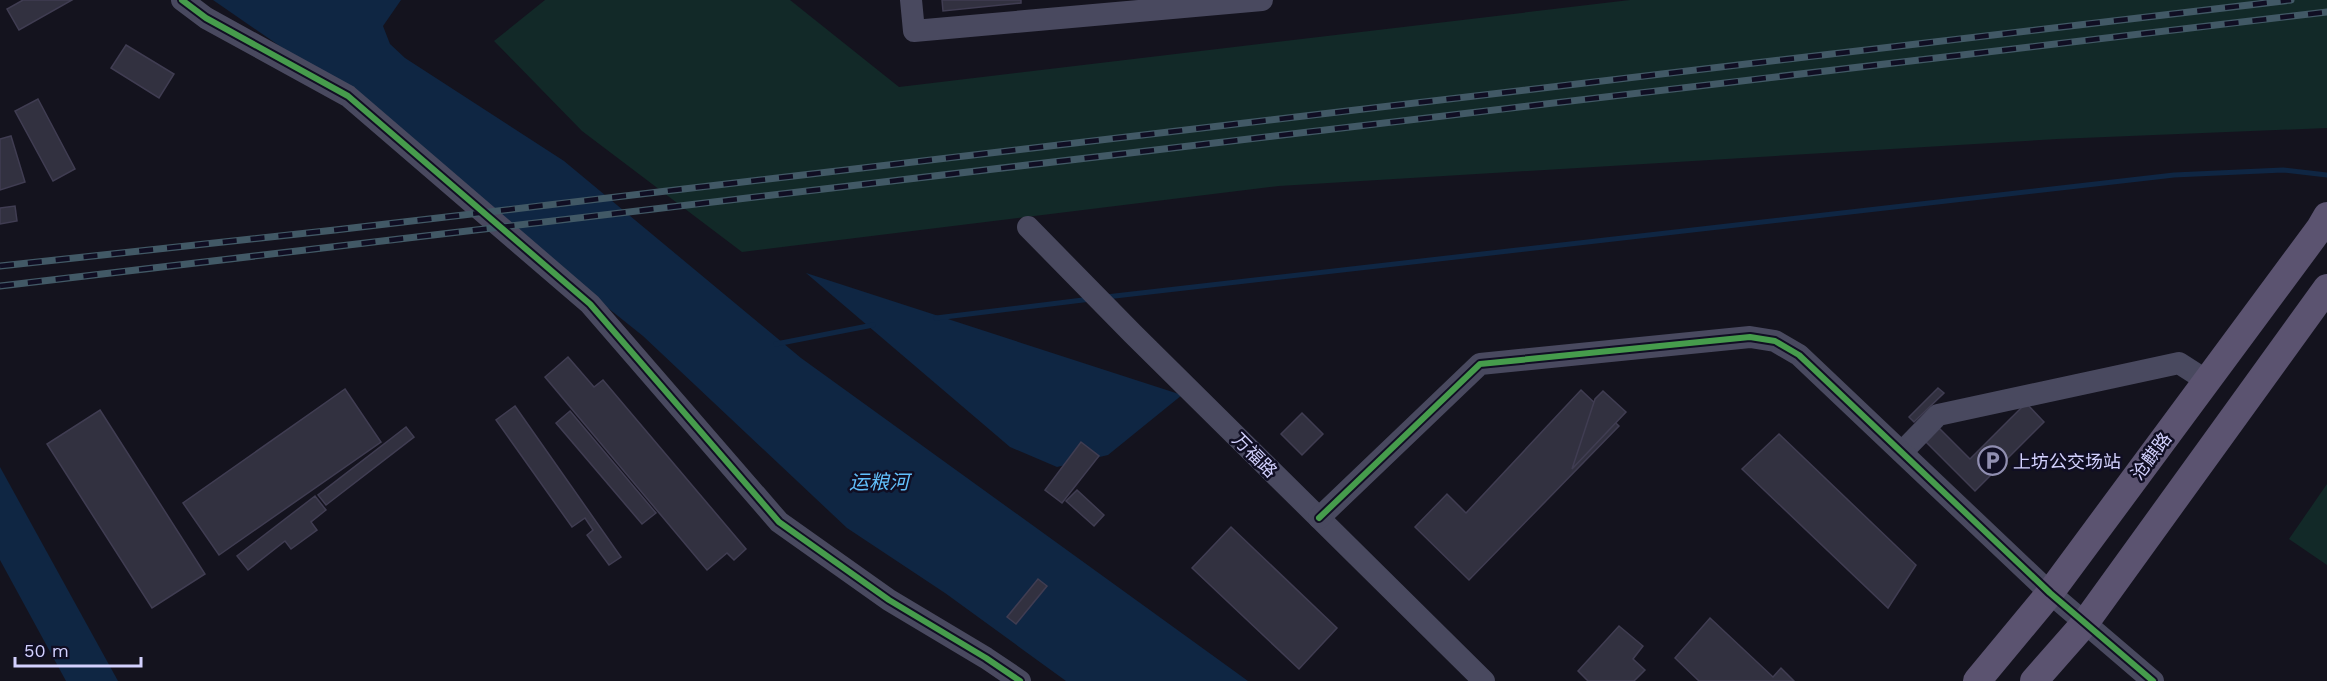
<svg xmlns="http://www.w3.org/2000/svg" width="2327" height="681" viewBox="0 0 2327 681" font-family="'Work Sans','Noto Sans SC',sans-serif">
<style>
.green{fill:#122928}
.water{fill:#0f2643}
.lines{fill:none;stroke-linecap:round;stroke-linejoin:round}
.stream{stroke:#0f2643;stroke-width:5}
.building{fill:#323140;stroke:#403d52;stroke-width:1.5}
.minor{stroke:#49495f;stroke-width:22}
.major{stroke:#5b5370;stroke-width:28}
.rail-casing{stroke:#425966;stroke-width:7}
.rail{stroke:#100e23;stroke-width:4.5;stroke-dasharray:14;stroke-linecap:butt}
.cycleway-casing{stroke:#100e23;stroke-width:10}
.cycleway{stroke:#469c4c;stroke-width:6}
.labels{text-anchor:middle;dominant-baseline:central;stroke-width:5;stroke-linejoin:round;paint-order:stroke}
.street-label{font-size:18px;fill:#d3d1fe;stroke:#100e23}
.poi-label{font-size:18px;fill:#d3d1fe;stroke:#100e23;text-anchor:start}
.water-label{font-size:20px;font-style:italic;fill:#62bffb;stroke:#100e23}
</style>
<rect width="100%" height="100%" fill="#14131e"/>
<g class="green">
<path d="M545,0H790L899,87L1630,0H2327V128L2057,139L1279,186L742,252L582,131L494,41Z"/>
<path d="M2327,484V565L2289,539Z"/>
</g>
<g class="water">
<path d="M213,0H401L383,26L390,44L405,58L564,161L801,358L1248,681H1066L945,593L847,528L643,336L284,49Z"/>
<path d="M806,273L1182,395L1108,455L1057,467L1010,447Z"/>
<path d="M0,467L118,681H66L0,560Z"/>
</g>
<g class="lines">
<g class="stream">
<path d="M1106,297L2174,175L2283,170L2327,175"/>
<path d="M936,318L1091,299"/>
<path d="M776,344L873,325"/>
</g>
</g>
<g class="building">
<path d="M23,0H72L19,30L7,9Z"/>
<path d="M942,0H1021V3L943,11Z"/>
<path d="M126,45L174,74L159,98L111,68Z"/>
<path d="M38,99L75,169L53,181L15,111Z"/>
<path d="M11,136L25,182L0,190V139Z"/>
<path d="M15,206L17,221L0,224V208Z"/>
<path d="M568,357L594,387L603,380L746,549L734,560L727,553L707,570L545,377Z"/>
<path d="M1938,388L1944,393L1914,422L1909,417Z"/>
<path d="M345,389L381,442L219,555L183,503Z"/>
<path d="M1581,390L1619,426L1469,580L1415,527L1447,494L1466,513Z"/>
<path d="M1603,391L1626,412L1572,469L1595,399Z"/>
<path d="M2026,403L2044,422L1975,491L1919,435L1933,422L1970,459Z"/>
<path d="M515,406L621,557L609,565L587,535L593,530L585,518L572,527L496,420Z"/>
<path d="M100,410L205,574L152,608L47,444Z"/>
<path d="M570,411L656,513L642,524L556,423Z"/>
<path d="M1302,413L1323,434L1302,455L1281,434Z"/>
<path d="M406,427L414,437L326,505L318,495Z"/>
<path d="M1779,434L1916,565L1888,608L1742,469Z"/>
<path d="M1081,442L1099,456L1062,503L1045,490Z"/>
<path d="M1077,490L1104,515L1094,526L1066,501Z"/>
<path d="M315,496L326,510L311,522L317,530L291,549L285,541L248,570L237,556Z"/>
<path d="M1231,527L1337,628L1299,669L1192,568Z"/>
<path d="M1038,579L1047,586L1016,624L1007,617Z"/>
<path d="M1710,618L1773,677L1781,668L1794,681H1699L1675,658Z"/>
<path d="M1619,626L1643,646L1633,659L1645,670L1634,681H1588L1578,671Z"/>
</g>
<g class="lines">
<g class="minor">
<path d="M182,0L206,18L348,96L590,304L779,522L889,600L986,658L1020,681"/>
<path d="M911,0L914,31L1262,0"/>
<path d="M1028,227L1133,334L1484,681"/>
<path d="M1902,452L1938,415L2179,363L2207,381"/>
<path d="M1319,518L1480,364L1750,337L1775,341L1799,355L2050,593L2153,681"/>
</g>
<g class="major">
<path d="M1977,681L2050,593L2320,228L2327,216"/>
<path d="M2034,681L2085,623L2327,288"/>
</g>
<defs>
<g id="rail">
<path d="M0,266L335,230L2291,0"/>
<path d="M0,286L2327,12"/>
</g>
</defs>
<use href="#rail" class="rail-casing"/>
<use href="#rail" class="rail"/>
<defs>
<g id="cycleway">
<path d="M182,0L206,18L348,96L590,304L779,522L889,600L986,658L1020,681"/>
<path d="M1319,518L1480,364L1750,337L1775,341L1799,355L2050,593L2153,681"/>
</g>
</defs>
<use href="#cycleway" class="cycleway-casing"/>
<use href="#cycleway" class="cycleway"/>
</g>
<defs>
<symbol id="parking-ring" viewBox="-11 -11 22 22"><circle r="9.5" fill="#100e23" stroke="#908eb0" stroke-width="1.5"/><path d="M-3.5-5.5H1a3.5 3.5 0 0 1 0 7H-1V5.5H-3.5ZM-1-3.4V-.6H.8a1.4 1.4 0 0 0 0-2.8Z" fill="#908eb0"/></symbol>
</defs>
<g fill-rule="evenodd">
<use href="#parking-ring" x="1976" y="444" width="33" height="33"/>
</g>
<g class="labels">
<g class="street-label">
<text transform="translate(1255 455) rotate(45)">万福路</text>
<text transform="translate(2151 456) rotate(-53)">沧麒路</text>
</g>
<g class="poi-label">
<text x="2013" y="461">上坊公交场站</text>
</g>
<g class="water-label">
<text x="879" y="482">运粮河</text>
</g>
</g>
<path d="M15 657v9h126v-9" fill="none" stroke="#d3d1fe" stroke-width="3"/>
<text x="24" y="657" font-size="18" fill="#d3d1fe" stroke="#100e23" stroke-width="4.5" paint-order="stroke">50 m</text>
</svg>
